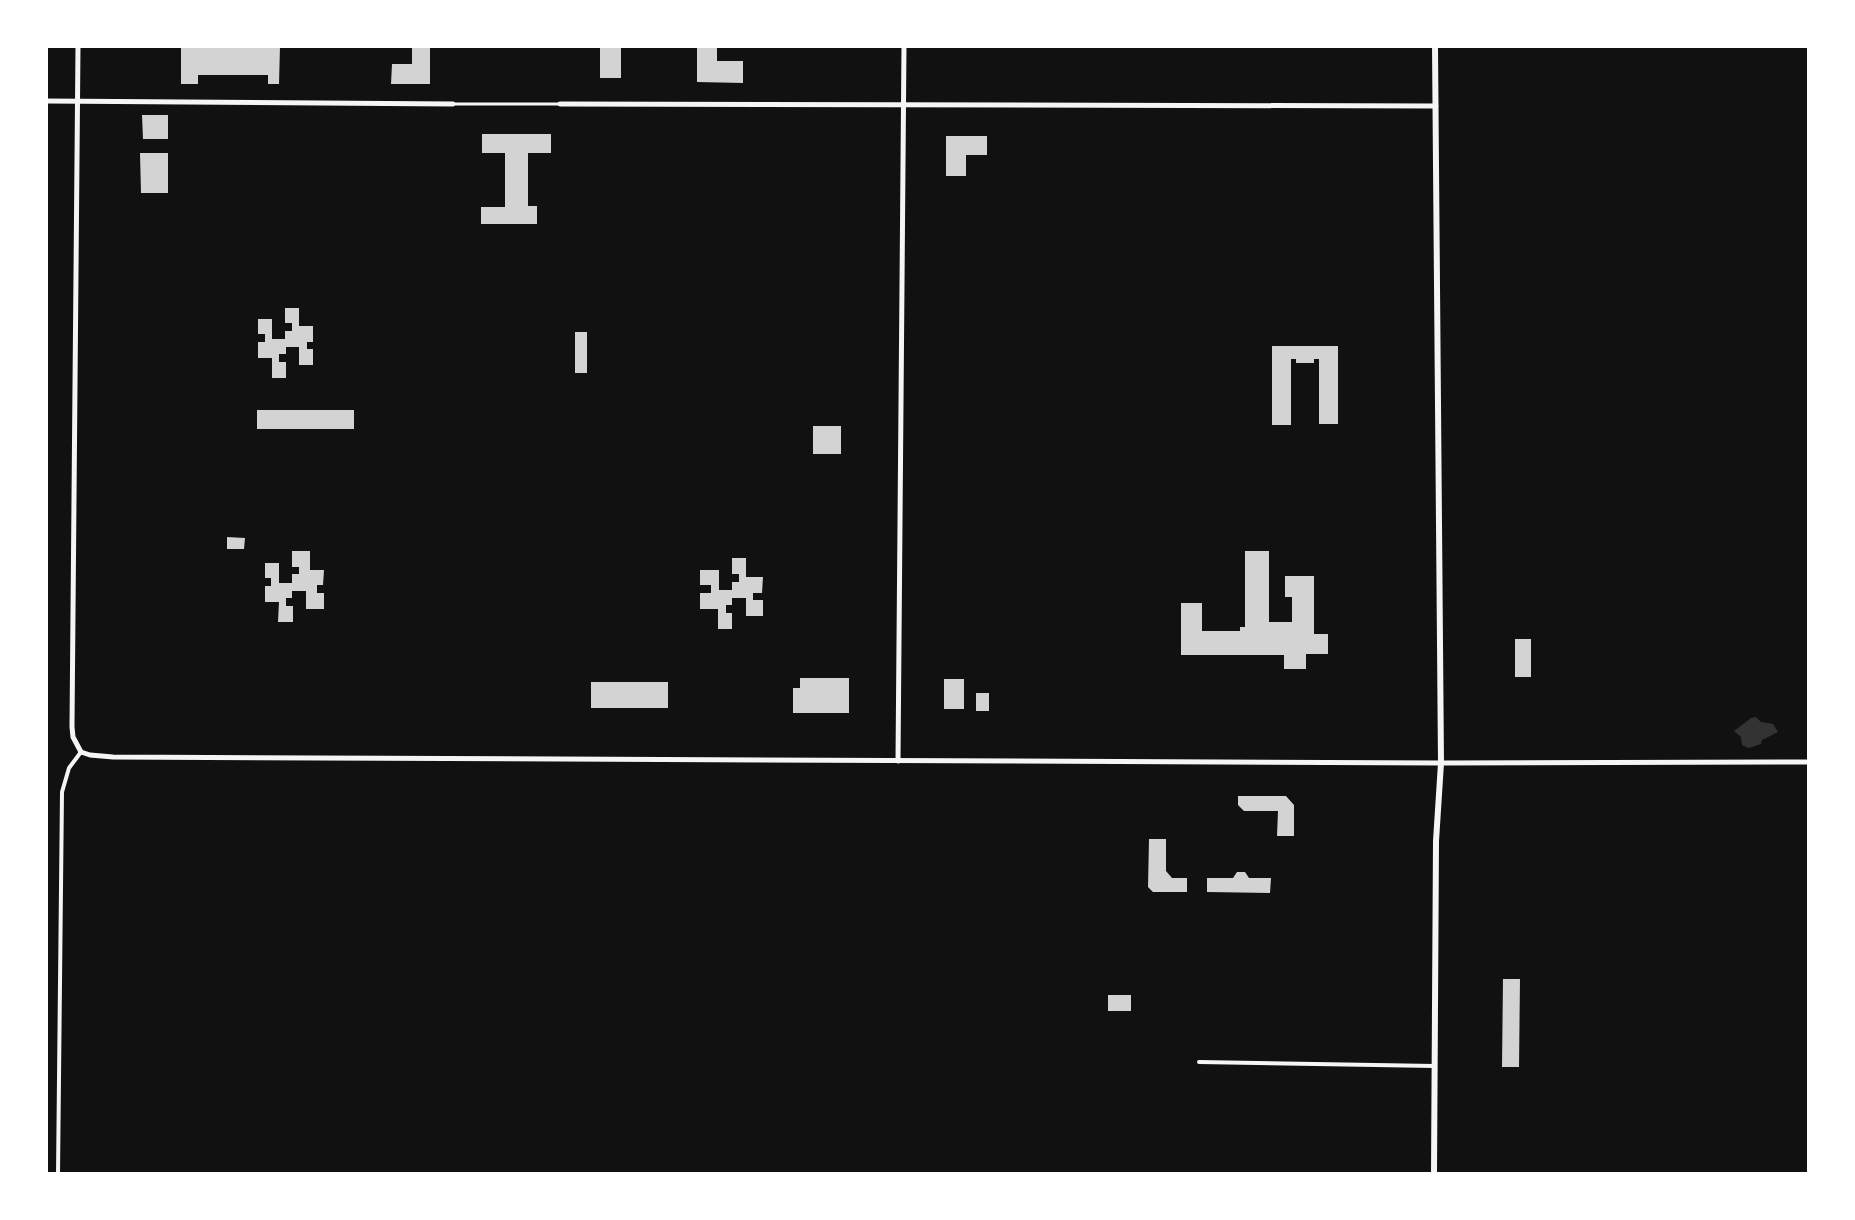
<svg xmlns="http://www.w3.org/2000/svg" width="1855" height="1220" viewBox="0 0 1855 1220" font-family="Raleway,sans-serif">
<style>
.water{fill:#333}
.building{fill:#d3d3d3}
.lines{fill:none;stroke-linecap:round;stroke-linejoin:round}
.pedestrian{stroke:#f5f5f5;stroke-width:3}
.minor{stroke:#f5f5f5;stroke-width:4}
.tertiary{stroke:#f5f5f5;stroke-width:5}
.secondary{stroke:#f5f5f5;stroke-width:5}
.primary{stroke:#f5f5f5;stroke-width:6}
</style>
<rect width="100%" height="100%" fill="#111"/>
<path class="water" d="M1756,717L1761,722L1773,724L1778,732L1762,740L1761,744L1749,748L1742,745L1741,737L1734,731L1751,718Z"/>
<g class="building">
<path d="M181,46H280L279,84H268V75H198V84H181Z"/>
<path d="M412,46H430V84H391L392,64H412Z"/>
<rect x="600" y="46" width="21" height="32"/>
<path d="M697,46H717V61H743V83L697,82Z"/>
<path d="M142,115H168V139H143Z"/>
<path d="M482,134H551V153H528V206H537V224H481V207H505V153H482Z"/>
<path d="M946,136H987V155H966V176H946Z"/>
<path d="M140,153H168V193H141Z"/>
<path d="M285,308H299V326H313V342H307V349H313V365H299V347H286V354H279V362H286V378H272V358H258V342H265V334H258V319H272V339H285V331H292V323H285Z"/>
<rect x="575" y="332" width="12" height="41"/>
<path d="M1272,346H1338V424H1319V359H1314V363H1296V359H1291V425H1272Z"/>
<rect x="257" y="410" width="97" height="19"/>
<rect x="813" y="426" width="28" height="28"/>
<path d="M227,537L245,538L244,549H227Z"/>
<path d="M292,551H310V570H324L323,585H317V593H324V609H306V591H292V598H286V606H293V622H278L279,602H265V586H271V578H265V563H279V583H292V574H299V567H292Z"/>
<path d="M1245,551H1269V622H1292V597H1285V576H1314V634H1328V654H1306V669H1284V655H1181V603H1202V631H1240V627H1245Z"/>
<path d="M732,558H746V577H763L762,593H753V600H763V616H746V598H732V605H726V613H732V629H718V609H700V593H711V585H700V570H719V590H732V582H739V574H732Z"/>
<rect x="1515" y="639" width="16" height="38"/>
<path d="M800,678H849V713H793V688H800Z"/>
<rect x="944" y="679" width="20" height="30"/>
<rect x="591" y="682" width="77" height="26"/>
<rect x="976" y="693" width="13" height="18"/>
<path d="M1238,796H1286L1294,805V836H1277L1278,811H1244L1238,805Z"/>
<path d="M1149,839H1166V871L1172,878H1187V892H1153L1148,887Z"/>
<path d="M1237,872H1245L1249,878H1271L1270,893L1207,892V878H1233Z"/>
<path d="M1503,979H1520L1519,1067H1502Z"/>
<rect x="1108" y="995" width="23" height="16"/>
</g>
<g class="lines">
<path class="pedestrian" d="M453,104H560"/>
<g class="minor">
<path d="M1199,1062L1435,1066"/>
<path d="M58,1174L62,792L69,768L81,752"/>
</g>
<g class="tertiary">
<path d="M46,101L453,104"/>
<path d="M560,104L1436,106"/>
<path d="M898,761L904,46"/>
<path d="M1441,763L1809,762"/>
</g>
<path class="secondary" d="M78,46L72,727L73,737L81,752L90,755L113,757L1441,763"/>
<path class="primary" d="M1434,1174L1436,841L1441,763L1435,46"/>
</g>
<rect width="1855" height="1220" fill="none" stroke="#ffffff" stroke-width="96"/>
</svg>
